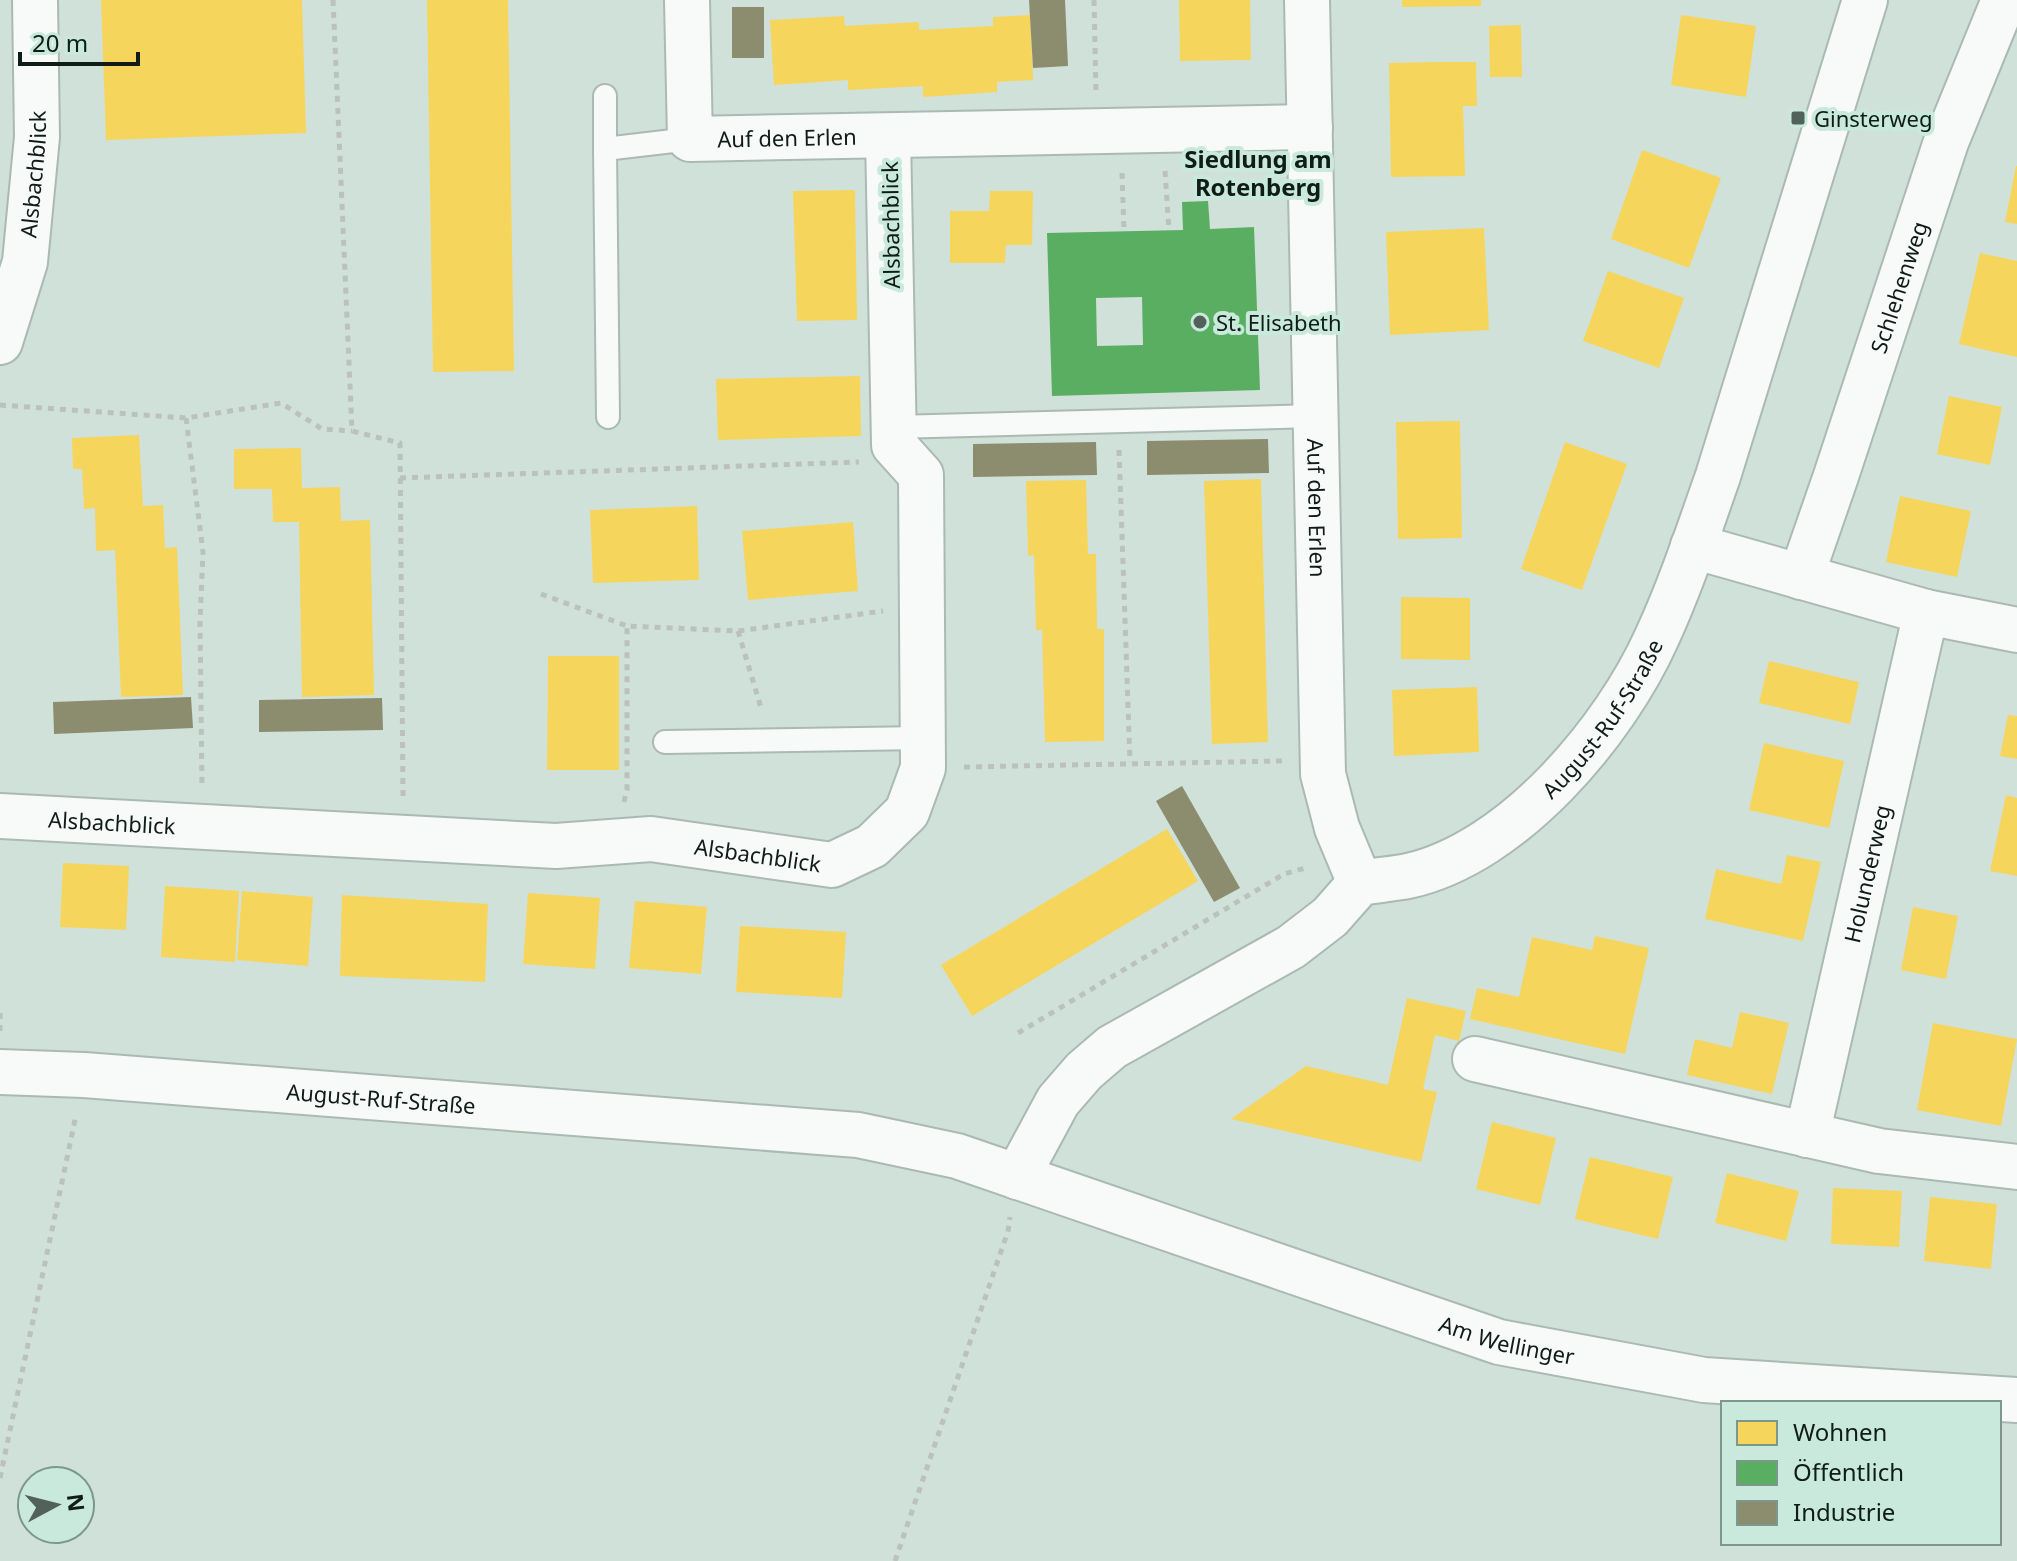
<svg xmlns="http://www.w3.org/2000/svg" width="2017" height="1561" viewBox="0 0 2017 1561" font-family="'Noto Sans',sans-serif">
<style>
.homes{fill:#f6d55c}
.public{fill:#5aae61;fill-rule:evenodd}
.industry{fill:#8c8c6e}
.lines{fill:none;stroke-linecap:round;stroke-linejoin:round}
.service-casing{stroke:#abb9b3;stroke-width:26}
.minor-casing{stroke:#abb9b3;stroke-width:48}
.tertiary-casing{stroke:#abb9b3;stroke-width:48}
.secondary-casing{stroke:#abb9b3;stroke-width:48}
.path{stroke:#bac1be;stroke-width:5;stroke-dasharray:6 6;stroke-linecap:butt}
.service{stroke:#f8faf9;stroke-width:22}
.minor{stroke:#f8faf9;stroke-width:44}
.tertiary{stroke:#f8faf9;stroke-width:44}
.secondary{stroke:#f8faf9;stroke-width:44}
.poi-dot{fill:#53615b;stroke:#c8e9db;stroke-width:3}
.labels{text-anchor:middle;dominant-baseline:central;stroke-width:8;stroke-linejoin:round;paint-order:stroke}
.poi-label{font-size:22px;fill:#101c17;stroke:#c8e9db;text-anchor:start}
.street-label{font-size:22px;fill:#101c17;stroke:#c8e9db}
.neighbourhood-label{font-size:24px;font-weight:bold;fill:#101c17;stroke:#c8e9db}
</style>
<rect width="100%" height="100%" fill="#d0e1da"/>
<g class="homes">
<path d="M101,0H302L306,133L106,140Z"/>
<path d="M427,0H508L514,371L433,372Z"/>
<path d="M1179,0H1250L1251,60L1180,61Z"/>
<path d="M1402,0H1481V6L1402,7Z"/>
<path d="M1030,15L1033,80L997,82V92L923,97V86L848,90V80L774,85L770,20L844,16L845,26L919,22V30L993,26V17Z"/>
<path d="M1681,15L1756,26L1746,97L1671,85Z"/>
<path d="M1521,25L1522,77H1490L1489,26Z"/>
<path d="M1438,62H1476L1477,106H1463L1465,176L1391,177L1389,63Z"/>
<path d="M1642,150L1721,178L1689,268L1611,239Z"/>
<path d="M2016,166H2017V224L2005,222Z"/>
<path d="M855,190L857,320L797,321L793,191Z"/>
<path d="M990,191H1033L1032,245H1006L1005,263H950V211H989Z"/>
<path d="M1484,228L1489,330L1390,335L1386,232Z"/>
<path d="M1980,253L2017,261V357L1959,344Z"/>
<path d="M1608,271L1684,298L1659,368L1583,341Z"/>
<path d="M860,376L861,436L718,440L716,379Z"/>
<path d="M1949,396L2002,407L1990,465L1937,454Z"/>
<path d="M1460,421L1462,538L1398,539L1396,422Z"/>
<path d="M139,435L143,506L163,505L165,548L177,547L183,695L121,697L115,550L96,551L95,508L84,509L82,469H73L72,438Z"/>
<path d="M1565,442L1627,464L1582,590L1521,569Z"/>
<path d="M301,448L302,488L340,487L341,521L370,520L374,695L302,697L299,522H273L272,489H234V449Z"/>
<path d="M1261,479L1268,742L1212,744L1204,481Z"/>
<path d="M1086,480L1088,554H1096L1097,629H1104V741L1045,742L1042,630H1036L1034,555L1028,556L1026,481Z"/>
<path d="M1900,496L1971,511L1957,577L1886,562Z"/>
<path d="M697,506L699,580L593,583L590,510Z"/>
<path d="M853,522L858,591L748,600L742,531Z"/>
<path d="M1401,597L1470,598V660L1401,659Z"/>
<path d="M548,656H619V770H547Z"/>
<path d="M1769,661L1859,682L1850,724L1759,703Z"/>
<path d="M1477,687L1479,752L1394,756L1392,690Z"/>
<path d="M2008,715L2017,716V759L2000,756Z"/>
<path d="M1764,743L1844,761L1829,828L1749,810Z"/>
<path d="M2006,795L2017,798V876L1990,871Z"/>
<path d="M1167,829L1198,881L972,1016L941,965Z"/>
<path d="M1787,855L1821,862L1803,941L1705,919L1716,869L1781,884Z"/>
<path d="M63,863L129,866L126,930L60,927Z"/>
<path d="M165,886L239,891L235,962L161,957Z"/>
<path d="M242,891L313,897L308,966L237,960Z"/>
<path d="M528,893L600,898L595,969L523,964Z"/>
<path d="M342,895L488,904L485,982L340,976Z"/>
<path d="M635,901L707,907L701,974L629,968Z"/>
<path d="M1913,907L1958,916L1946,979L1901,970Z"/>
<path d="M740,926L846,932L842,998L736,992Z"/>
<path d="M1595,936L1649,948L1625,1054L1470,1019L1477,988L1519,997L1532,937L1592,950Z"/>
<path d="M1407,998L1466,1011L1459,1041L1435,1035L1423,1089L1437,1092L1421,1162L1231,1119L1306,1066L1388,1085Z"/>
<path d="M1740,1012L1789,1023L1772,1094L1687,1075L1695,1039L1732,1048Z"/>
<path d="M1933,1023L2017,1039L2001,1126L1917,1110Z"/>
<path d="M1492,1122L1556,1138L1540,1205L1476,1189Z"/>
<path d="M1590,1157L1673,1177L1658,1239L1575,1219Z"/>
<path d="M1727,1173L1799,1191L1786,1241L1715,1223Z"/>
<path d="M1833,1188L1902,1191L1899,1247L1831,1244Z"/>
<path d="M1930,1197L1997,1204L1991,1269L1924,1261Z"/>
</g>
<path class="public" d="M1208,201L1210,229L1254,227L1260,390L1052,396L1047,233L1183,230L1182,202ZM1142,297L1143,345L1097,346L1096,298Z"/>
<g class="industry">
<path d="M1029,0H1065L1068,66L1033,68Z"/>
<rect x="732" y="7" width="32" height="51"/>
<path d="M1268,439L1269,473L1147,475V441Z"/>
<path d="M1096,442L1097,475L973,477V444Z"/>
<path d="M191,697L193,728L54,734L53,702Z"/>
<path d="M382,698L383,730L259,732V700Z"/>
<path d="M1182,786L1240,888L1214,902L1156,801Z"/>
</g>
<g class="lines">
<defs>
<g id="service">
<path d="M605,96V149"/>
<path d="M608,417L605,149L690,139"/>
<path d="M894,427L1316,416"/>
<path d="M665,742L923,738"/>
</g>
<g id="minor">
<path id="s1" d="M687,0L690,139L1310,127"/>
<path id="s2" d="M1307,0L1323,774L1337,828L1360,883"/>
<path id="s3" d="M0,342L25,262L37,137L35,0"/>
<path d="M1693,546L1926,612L2017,630"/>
<path id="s4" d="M1801,577L1836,476L1946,142L2004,0"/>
<path id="s5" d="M0,816L556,846L651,839L832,865L872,846L907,812L923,768L921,475L894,445L888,136"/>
<path d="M1475,1059L1879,1151L2017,1167"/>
<path id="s6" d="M1807,1135L1926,612"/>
</g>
<g id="tertiary">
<path id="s7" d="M1017,1177L1058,1101L1084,1071L1112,1047L1291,947L1330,917L1360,883C1376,880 1393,879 1408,876C1513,853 1615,731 1657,637C1681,585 1699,530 1718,476L1865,0"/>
</g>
<g id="secondary">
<path id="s8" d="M0,1072L84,1075L858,1135L957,1156L1499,1342L1704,1380L2017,1400"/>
</g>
</defs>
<use href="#service" class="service-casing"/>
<use href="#minor" class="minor-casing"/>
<use href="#tertiary" class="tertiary-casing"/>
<use href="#secondary" class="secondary-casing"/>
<g class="path">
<path d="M333,0L352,431L400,443L403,797"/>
<path d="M1094,0L1096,92"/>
<path d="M1165,171L1169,230"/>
<path d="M1122,173L1124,231"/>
<path d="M0,405L186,418L281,403L322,429L352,431"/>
<path d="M186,418L203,552L200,621L202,787"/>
<path d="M1119,450L1130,762"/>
<path d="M400,478L859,462"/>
<path d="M541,594L627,626"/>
<path d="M738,631L762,711"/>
<path d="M964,767L1282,761"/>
<path d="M624,802L627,790V626L738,631L883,611"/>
<path d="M0,1013V1032"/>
<path d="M1018,1033L1284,874L1309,867"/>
<path d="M0,1478L76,1115"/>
<path d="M895,1561L1008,1231L1010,1217"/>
</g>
<use href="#service" class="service"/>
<use href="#minor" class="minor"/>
<use href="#tertiary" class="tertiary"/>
<use href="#secondary" class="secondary"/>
</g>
<g class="poi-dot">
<rect x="1790" y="110" width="16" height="16" rx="4"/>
<circle cx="1200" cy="322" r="8"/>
</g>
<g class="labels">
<g class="poi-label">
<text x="1814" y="118">Ginsterweg</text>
<text x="1216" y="322">St. Elisabeth</text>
</g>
<g class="street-label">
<text stroke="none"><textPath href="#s1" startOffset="236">Auf den Erlen</textPath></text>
<text stroke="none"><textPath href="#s3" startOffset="172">Alsbachblick</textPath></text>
<text transform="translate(890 225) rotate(-91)">Alsbachblick</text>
<text stroke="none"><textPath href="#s4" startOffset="306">Schlehenweg</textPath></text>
<text stroke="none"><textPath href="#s2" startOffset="508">Auf den Erlen</textPath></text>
<text stroke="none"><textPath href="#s7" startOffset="768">August-Ruf-Straße</textPath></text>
<text stroke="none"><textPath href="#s5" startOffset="112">Alsbachblick</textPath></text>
<text stroke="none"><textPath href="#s5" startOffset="760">Alsbachblick</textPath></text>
<text stroke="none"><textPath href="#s6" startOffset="268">Holunderweg</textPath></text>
<text stroke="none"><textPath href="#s8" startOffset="382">August-Ruf-Straße</textPath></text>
<text stroke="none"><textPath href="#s8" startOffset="1542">Am Wellinger</textPath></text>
</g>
<g class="neighbourhood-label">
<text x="1258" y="158">Siedlung am<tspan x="1258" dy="28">Rotenberg</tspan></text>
</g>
</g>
<rect x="1721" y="1401" width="280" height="144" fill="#c8e9db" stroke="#7e978d" stroke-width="2"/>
<rect x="1737" y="1421" width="40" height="24" fill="#f6d55c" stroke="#7e978d" stroke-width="2"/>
<text x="1793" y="1441" font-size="24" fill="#101c17">Wohnen</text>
<rect x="1737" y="1461" width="40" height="24" fill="#5aae61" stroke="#7e978d" stroke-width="2"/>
<text x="1793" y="1481" font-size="24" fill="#101c17">Öffentlich</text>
<rect x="1737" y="1501" width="40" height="24" fill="#8c8c6e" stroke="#7e978d" stroke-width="2"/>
<text x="1793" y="1521" font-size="24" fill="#101c17">Industrie</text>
<g transform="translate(56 1505) rotate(83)"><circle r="38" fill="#c8e9db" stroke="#7e978d" stroke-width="2"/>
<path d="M0-6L14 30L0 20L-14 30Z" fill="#53615b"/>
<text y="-12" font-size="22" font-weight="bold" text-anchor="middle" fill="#101c17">N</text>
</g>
<path d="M20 52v12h118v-12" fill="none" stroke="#101c17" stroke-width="4"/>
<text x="32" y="52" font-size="24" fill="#101c17" stroke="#c8e9db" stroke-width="6" paint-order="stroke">20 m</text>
</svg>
